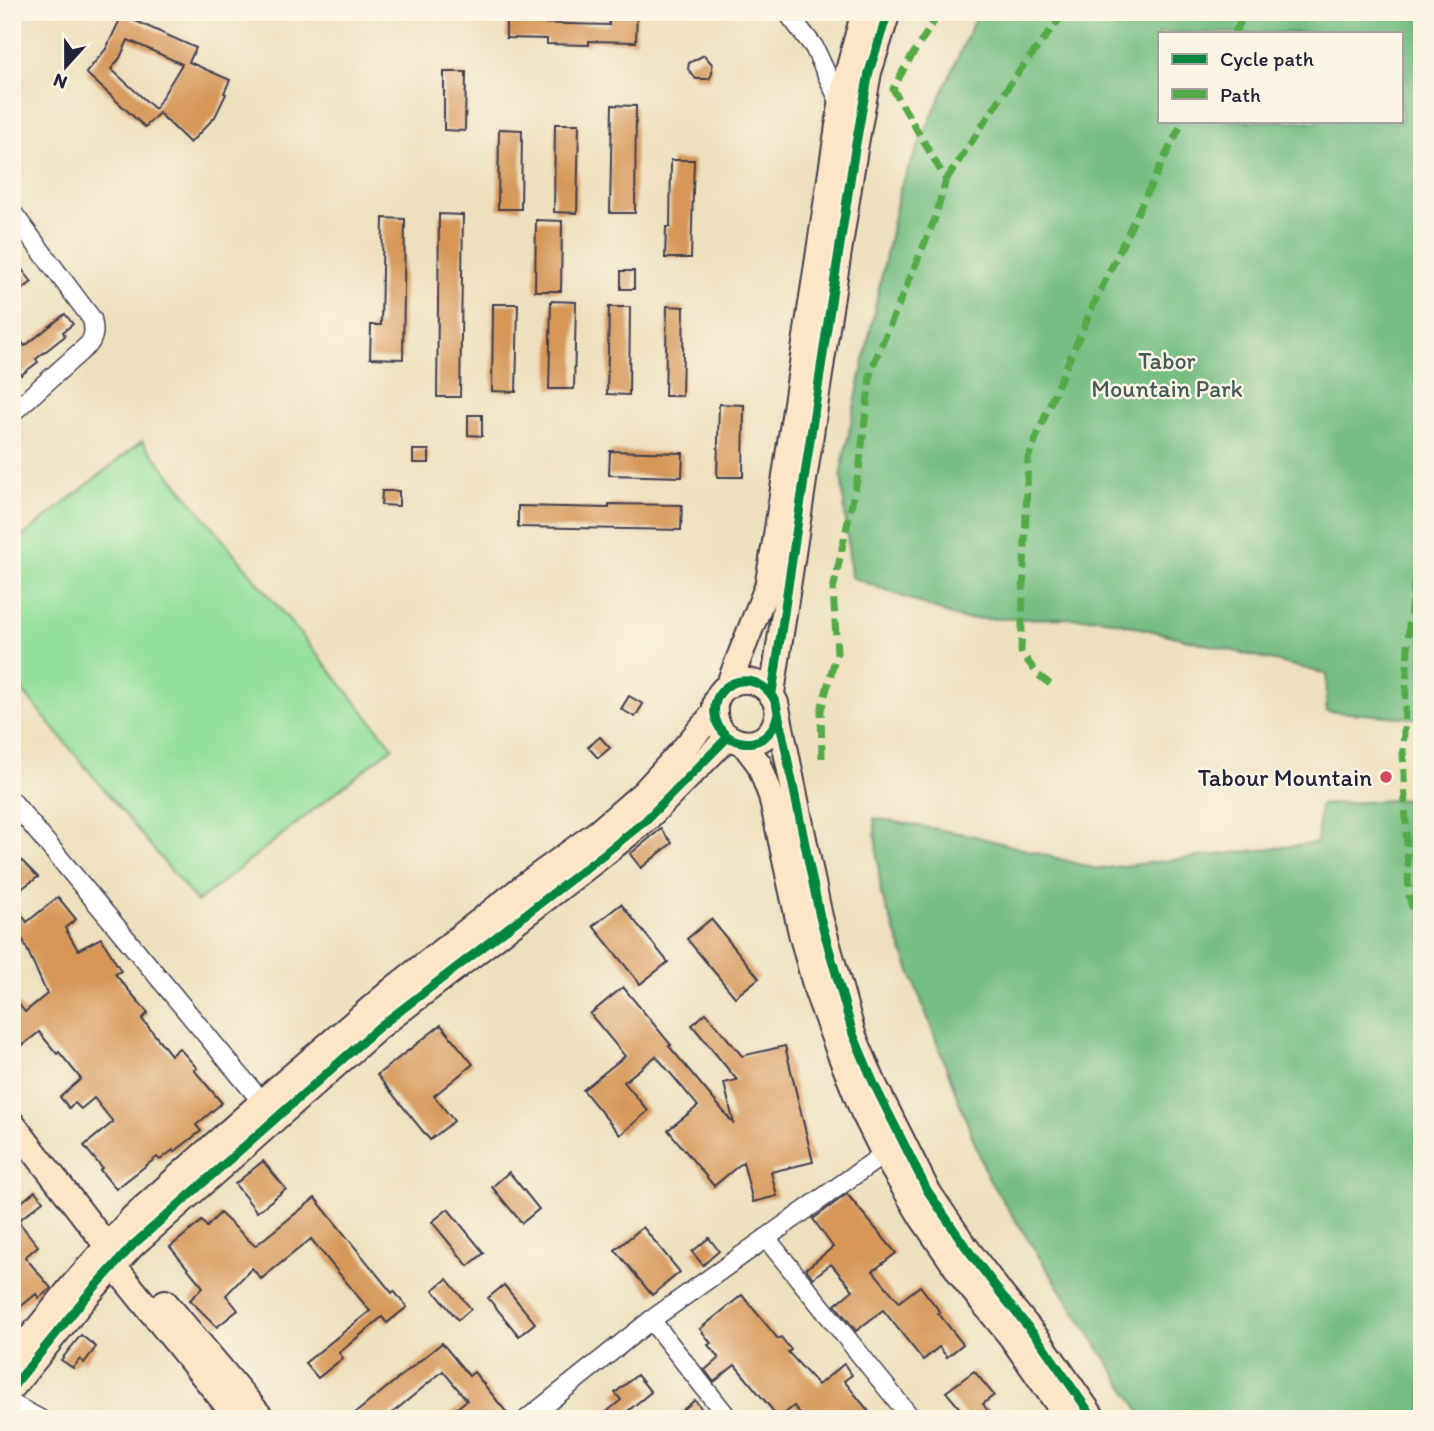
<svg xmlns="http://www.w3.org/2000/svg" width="1434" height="1431" viewBox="0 0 1434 1431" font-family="Itim,sans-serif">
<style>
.green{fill:#94e09c;stroke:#5b816c;stroke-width:2}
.forest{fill:#77be84;stroke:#4c7060;stroke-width:2;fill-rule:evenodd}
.building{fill:#d69759;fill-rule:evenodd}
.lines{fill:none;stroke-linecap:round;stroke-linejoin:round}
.street-casing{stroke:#403e4f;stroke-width:21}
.secondary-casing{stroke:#403e4f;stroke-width:28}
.street{stroke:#fff;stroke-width:18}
.secondary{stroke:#fee5c5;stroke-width:24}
.quiet{stroke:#53aa46;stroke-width:7;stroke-dasharray:14 7;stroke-linecap:butt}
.cycleway-casing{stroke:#fcf5e5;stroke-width:13}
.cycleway{stroke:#00873e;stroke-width:9}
.poi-dot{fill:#d1495b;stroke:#fcf5e5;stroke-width:2.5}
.labels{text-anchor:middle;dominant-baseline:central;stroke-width:5;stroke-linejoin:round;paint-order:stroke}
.park-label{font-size:24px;fill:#445b58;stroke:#fcf5e5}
.poi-label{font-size:24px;fill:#22223b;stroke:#fcf5e5;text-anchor:end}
</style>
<rect width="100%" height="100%" fill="#fcf5e5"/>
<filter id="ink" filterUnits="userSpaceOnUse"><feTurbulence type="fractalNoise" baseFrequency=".0143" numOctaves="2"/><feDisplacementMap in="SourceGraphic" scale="14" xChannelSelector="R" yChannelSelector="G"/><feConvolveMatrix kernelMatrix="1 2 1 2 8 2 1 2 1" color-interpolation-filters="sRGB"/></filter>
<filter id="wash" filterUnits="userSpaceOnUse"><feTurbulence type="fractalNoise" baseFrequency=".00686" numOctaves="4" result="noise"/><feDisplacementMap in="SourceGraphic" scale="28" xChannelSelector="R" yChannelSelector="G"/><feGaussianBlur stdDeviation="1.57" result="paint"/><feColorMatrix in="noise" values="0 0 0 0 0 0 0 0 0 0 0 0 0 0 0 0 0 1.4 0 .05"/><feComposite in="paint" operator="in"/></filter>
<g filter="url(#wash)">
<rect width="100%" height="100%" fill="#ede0be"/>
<path class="green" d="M142,441L393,747L197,902L12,678V545Z"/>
<g class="forest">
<path d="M978,12H1422V719L1326,711L1327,674L1100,618L962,619L851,577L841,471L900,188ZM1159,33H1401V121H1159Z"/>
<path d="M1422,774V1419H1145L988,1178L881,894L874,818L975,836L1097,869L1317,843L1320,805L1421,798Z"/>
</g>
<g id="blocks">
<g class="building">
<path d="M506,12H530V23L609,25V12H637L636,42L589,41V45L547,44V39L506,38Z"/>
<path d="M122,15L196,48L189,62L230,80L224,93L226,94L215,117L190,143L159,113L145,127L86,73L106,49ZM128,40L182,64L155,109L111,69L120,58Z"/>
<path d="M704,55L712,64V74L709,79H696L688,69L689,63Z"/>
<path d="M444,72H466L465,131L444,130Z"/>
<path d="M612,105L636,106L635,213H610Z"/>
<path d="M555,124H579L577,213L554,212Z"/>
<path d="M499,129L522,130L521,209H498Z"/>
<path d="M671,160H694L691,258H665L666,227H670Z"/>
<path d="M439,214L463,215L460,397H437Z"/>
<path d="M383,218L405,219L403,359L370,358L371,325H381Z"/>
<path d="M536,220L562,221L561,291H535Z"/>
<path d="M12,257L32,282L12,297Z"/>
<rect x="621" y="271" width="13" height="18"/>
<path d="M551,301L576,302L574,389H549Z"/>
<path d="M493,304H518L516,392L492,391Z"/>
<path d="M667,306L684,307L682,396H665Z"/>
<path d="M609,307H630L629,395L607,394Z"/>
<path d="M65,314L73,324L63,332L65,336L36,359L38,362L21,375L12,364V329L25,346Z"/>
<path d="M719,404L744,405L743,477H717Z"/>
<path d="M468,415H482V436L468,435Z"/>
<rect x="413" y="450" width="16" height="13"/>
<path d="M610,451L683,453L682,477L609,475Z"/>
<path d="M382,491H399V506L381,505Z"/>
<path d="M609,504L682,505L681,530L518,527V506L609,508Z"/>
<path d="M629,696L643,704L635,717L621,709Z"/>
<path d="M600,737L610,748L598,758L588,747Z"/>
<path d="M661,829L672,843L641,868L630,854Z"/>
<path d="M22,861L38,877L21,889L12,878V870Z"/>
<path d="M58,897L76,919L65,928L78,950L101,938L121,971L115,974L148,1013L142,1019L171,1055L179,1048L197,1068L194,1070L222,1103L196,1125L201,1131L174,1152L173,1150L160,1160L157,1157L116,1189L100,1170L102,1168L84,1146L113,1122L94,1098L81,1109L75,1103L69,1108L60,1097L81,1079L59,1052L57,1054L39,1032L12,1054V995L25,1012L47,994L23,940L12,948V902L27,922Z"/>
<path d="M621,904L668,962L640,984L593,926Z"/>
<path d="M711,919L759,978L735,997L687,939Z"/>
<path d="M623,987L671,1045L669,1046L734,1124L724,1083L737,1080L692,1025L706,1013L742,1056L785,1046L813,1162L771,1172L777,1196L753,1202L743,1162L714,1186L668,1130L698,1106L656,1056L624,1082L648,1111L620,1135L583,1090L625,1056L590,1014Z"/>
<path d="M441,1025L473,1064L434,1096L454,1121L430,1140L377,1075Z"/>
<path d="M263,1161L286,1189L257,1212L235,1184Z"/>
<path d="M509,1172L539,1209L522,1223L492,1187Z"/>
<path d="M35,1191L43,1201L18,1221L38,1246L25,1257L51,1288L39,1298L36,1294L12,1314V1210Z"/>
<path d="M847,1194L896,1253L873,1271L899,1302L920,1286L940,1312L938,1313L963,1344L947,1357L939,1347L923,1360L883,1310L856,1331L835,1305L853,1290L831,1264L813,1278L806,1269L833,1247L813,1219Z"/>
<path d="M315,1198L392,1293L394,1291L407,1307L387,1323L382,1317L339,1353L343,1358L318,1378L305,1363L370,1311L311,1239L261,1279L252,1268L226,1295L238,1310L217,1327L190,1300L203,1287L170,1247L202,1221L207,1227L220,1213L255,1246Z"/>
<path d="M448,1209L484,1253L468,1266L432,1222Z"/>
<path d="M643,1227L680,1272L652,1295L615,1250Z"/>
<path d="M709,1238L719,1251L703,1265L692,1252Z"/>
<path d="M447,1279L471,1309L458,1320L433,1290Z"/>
<path d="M504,1285L535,1323L519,1336L488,1298Z"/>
<path d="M742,1295L778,1339L781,1337L791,1350L788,1352L818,1385L844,1364L852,1375L844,1381L875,1419H804L794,1406L779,1418L735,1365L714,1382L705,1370L719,1358L708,1345L711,1343L700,1329Z"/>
<path d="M81,1335L96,1347L84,1363L80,1359L73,1368L61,1360Z"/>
<path d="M442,1343L469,1376L474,1372L512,1419H443L467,1400L443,1371L385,1419H348Z"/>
<path d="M974,1371L994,1395L983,1404L994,1419H979L974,1413L968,1418L946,1392Z"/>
<path d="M637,1375L651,1392L618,1419H598L621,1400L615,1393Z"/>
<path d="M695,1400L704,1412L696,1419H672Z"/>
</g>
</g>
</g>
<g filter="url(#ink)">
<use href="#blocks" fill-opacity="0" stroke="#403e4f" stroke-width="2"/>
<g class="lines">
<defs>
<g id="street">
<path d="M787,12L814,47L841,105"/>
<path d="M12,212L92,319C94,329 95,335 89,344L12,413"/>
<path d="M12,801L262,1102"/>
<path d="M766,1238L912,1419"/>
<path d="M651,1320L729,1419"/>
<path d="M12,1330L25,1344"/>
<path d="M12,1404L40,1419"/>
<path d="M527,1419L651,1320L884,1154"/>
</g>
<g id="secondary">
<path d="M728,686L767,587L775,542L844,86L860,26L866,12"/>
<path d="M772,693L825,341L855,149L869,72L888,12"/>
<path d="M778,713C776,720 775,727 769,733C752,752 718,741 715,715C710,680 759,665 776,703L820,917L853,1034L874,1084L927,1190L965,1246L1002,1295L1041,1343L1094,1419"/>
<path d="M743,743L759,764L771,796L801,933L817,992L839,1052L863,1112L884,1154L922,1218L966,1282L1011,1337L1068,1419"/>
<path d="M12,1123L107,1246L114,1266L238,1419"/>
<path d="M165,1302L263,1419"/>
<path d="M12,1360L72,1286L133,1217L273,1092L392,990L528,883L598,832L644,792L679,754L715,712"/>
<path d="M12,1388L85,1298L133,1245L379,1027L604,854L645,821L728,737"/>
</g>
</defs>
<use href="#street" class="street-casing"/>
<use href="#secondary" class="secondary-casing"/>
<use href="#street" class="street"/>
<use href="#secondary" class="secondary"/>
<g class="quiet">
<path d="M1234,33L1247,12"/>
<path d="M946,180L1014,78L1065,12"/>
<path d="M1422,518L1409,626L1403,752L1409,896L1422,942"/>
<path d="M1050,684L1038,675L1021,652L1028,458L1057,387L1093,306L1148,191L1183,121"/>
<path d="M822,758L821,710L837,652L833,590L859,470L871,370L934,221L946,180L893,89L906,65L940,12"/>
</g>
<defs>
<g id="cycleway">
<path d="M772,693L825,341L855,149L869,72L888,12"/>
<path d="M778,713C776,720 775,727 769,733C752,752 718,741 715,715C710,680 759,665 776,703L820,917L853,1034L874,1084L927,1190L965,1246L1002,1295L1041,1343L1094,1419"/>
<path d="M12,1388L85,1298L133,1245L379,1027L604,854L645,821L728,737"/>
</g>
</defs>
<use href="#cycleway" class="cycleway-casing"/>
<use href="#cycleway" class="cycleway"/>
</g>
</g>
<circle class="poi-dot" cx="1386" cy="777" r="7"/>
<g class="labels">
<g class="park-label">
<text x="1167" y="360">Tabor<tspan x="1167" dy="28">Mountain Park</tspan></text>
</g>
<g class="poi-label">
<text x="1372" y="777">Tabour Mountain</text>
</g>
</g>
<rect width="1434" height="1431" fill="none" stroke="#fcf5e5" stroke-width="42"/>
<rect x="1158" y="32" width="245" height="91" fill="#fcf5e5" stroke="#a5a1a1" stroke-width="2"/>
<rect x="1172" y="54" width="35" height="10" fill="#00873e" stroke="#a5a1a1" stroke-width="2"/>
<text x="1220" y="66" font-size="21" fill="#22223b">Cycle path</text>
<rect x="1172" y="89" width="35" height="10" fill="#53aa46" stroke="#a5a1a1" stroke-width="2"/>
<text x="1220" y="102" font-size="21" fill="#22223b">Path</text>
<g transform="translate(66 66) rotate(201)" stroke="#fcf5e5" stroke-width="5" paint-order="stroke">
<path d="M0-5L12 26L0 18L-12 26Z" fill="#22223b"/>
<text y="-10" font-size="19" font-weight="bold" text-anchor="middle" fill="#22223b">N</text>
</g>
</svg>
